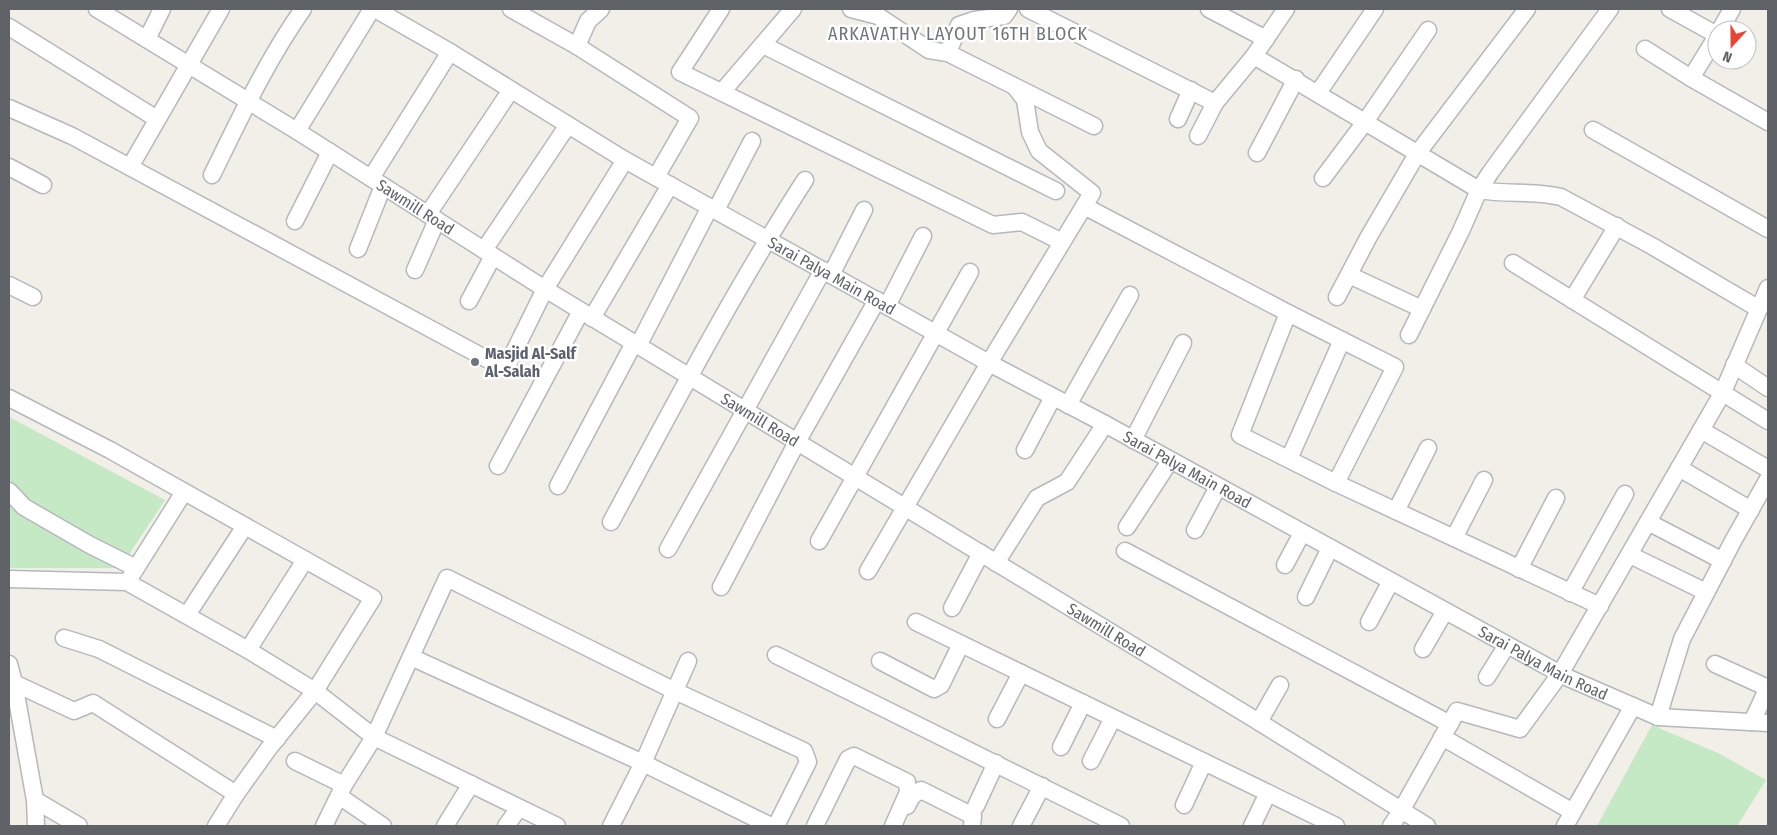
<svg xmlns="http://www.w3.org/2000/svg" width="1777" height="835" viewBox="0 0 1777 835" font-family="'Fira Sans Condensed',sans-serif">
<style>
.green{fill:#c5e8c5}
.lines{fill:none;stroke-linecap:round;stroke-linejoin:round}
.minor-casing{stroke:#b5b8bc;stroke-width:19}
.minor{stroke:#fff;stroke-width:16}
.worship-dot{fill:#6b7280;stroke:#fff;stroke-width:2}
.labels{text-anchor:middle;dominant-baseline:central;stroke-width:5;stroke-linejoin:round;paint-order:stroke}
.street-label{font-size:16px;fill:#5f6368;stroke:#fff}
.worship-label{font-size:16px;font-weight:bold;fill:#5b616d;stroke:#fff;text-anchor:start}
.neighbourhood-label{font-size:18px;letter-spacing:1px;fill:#70757a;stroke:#fff}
</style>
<rect width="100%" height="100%" fill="#f1efe8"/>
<g class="green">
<path d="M9,417L165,500L120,568H9Z"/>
<path d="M1652,725L1720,754L1766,780L1737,826H1597Z"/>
</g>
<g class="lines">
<defs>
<g id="minor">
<path id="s1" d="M97,9L297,131L545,289L1259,722L1427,826"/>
<path id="s2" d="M375,9L450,52L625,160L989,363L1105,424L1566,677L1658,717L1768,723"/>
<path d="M511,9L577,46L690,118L656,177"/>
<path d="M721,9L680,72L993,225L1022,222L1062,242"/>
<path d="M851,9L878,16L929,50L948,53L1094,126"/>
<path d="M1028,9L1215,103L1254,56L1286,9"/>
<path d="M1209,9L1266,39"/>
<path d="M1670,9L1717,35"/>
<path d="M9,27L157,119"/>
<path d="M1720,30L1732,9"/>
<path d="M147,39L162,9"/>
<path d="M763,45L1056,191"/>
<path d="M577,46L588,21L601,9"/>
<path d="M1645,49L1691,78L1768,122"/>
<path d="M948,53L959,25L974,20L1004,16L1009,9"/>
<path d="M1254,56L1479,190C1507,195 1533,190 1561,197L1652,246L1759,309"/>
<path d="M1691,78L1717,36"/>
<path d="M722,92L793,9"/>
<path d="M1318,93L1375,9"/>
<path d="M9,108L72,136L494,363L503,364L510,360L545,289L625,160"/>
<path d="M1178,119L1191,90"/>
<path d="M1593,130L1768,229"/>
<path d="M297,131L372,9"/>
<path d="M1198,136L1215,103"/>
<path d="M1257,153L1296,79"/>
<path d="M9,167L43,185"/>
<path d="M130,167L221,9"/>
<path d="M212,175C240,118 267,60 303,9"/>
<path d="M371,178L450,52"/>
<path d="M1323,178L1365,122L1428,30"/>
<path d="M1084,206L1288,313L1395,367L1336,483L1600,606"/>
<path d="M716,210L752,141"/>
<path d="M428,214L511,90"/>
<path d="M295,221L330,152"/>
<path d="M358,249L383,186"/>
<path d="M484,250L568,125"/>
<path d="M1513,263L1768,421"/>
<path d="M415,270L437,220"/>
<path d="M831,275L864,210"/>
<path d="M1349,275L1422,309"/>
<path d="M9,285L33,297"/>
<path d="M1337,297L1368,238L1417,154L1527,9"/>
<path d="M1572,300L1617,226"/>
<path d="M469,301L493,256"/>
<path d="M887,306L923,236"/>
<path d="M1288,313L1240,435L1336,483"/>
<path d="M592,318L670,185"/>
<path d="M1409,335L1461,231L1479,190L1490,173L1610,9"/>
<path d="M638,346L710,207"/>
<path d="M1734,365L1768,388"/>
<path d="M9,398L110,450L373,598L315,691L269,748L236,794L216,826"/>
<path d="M1068,405L1130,295"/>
<path d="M1701,430L1768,469"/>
<path d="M1133,440L1183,343"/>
<path d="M1025,450L1053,397"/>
<path d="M1289,459L1342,340"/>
<path d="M498,466L581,311"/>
<path d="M1679,468L1751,510"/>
<path d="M558,486L634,343"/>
<path d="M9,491L24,507L90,545L136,568"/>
<path d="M1396,511L1428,448"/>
<path d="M611,522C673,407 734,290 805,180"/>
<path d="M1648,522L1723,561"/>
<path d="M1127,527L1170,461"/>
<path d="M1195,530L1218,487"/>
<path d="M1454,538L1484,480"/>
<path d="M819,541L970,272"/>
<path d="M668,549L823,270"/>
<path d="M1125,551L1450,724"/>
<path d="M1630,555L1706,592"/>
<path d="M996,563L1037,498L1067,482L1105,424"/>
<path d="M1285,565L1302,533"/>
<path d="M1519,569L1556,498"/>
<path d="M868,571L989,363L1092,193L1039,151L1030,132L1025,100L1015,87"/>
<path d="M131,576L184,492"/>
<path d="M9,579L127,582L248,650L315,691L374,737L557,826"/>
<path d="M721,587L797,442L877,300"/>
<path d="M1570,593L1625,494"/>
<path d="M1306,597L1330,548"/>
<path d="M952,608L981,553"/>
<path d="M187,615L245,526"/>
<path d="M916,622L1336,826"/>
<path d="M1369,622L1391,581"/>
<path d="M64,638L99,649L277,739"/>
<path d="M1423,649L1445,611"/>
<path d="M248,650L305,560"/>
<path d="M776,655L1121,826"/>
<path d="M411,657L643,763L771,826"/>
<path d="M880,661L934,689L941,685L961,644"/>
<path d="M9,664L14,683L35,800L36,826"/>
<path d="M1715,664L1768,688"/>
<path d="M1487,677L1507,645"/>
<path d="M14,683L74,711L93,703L236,794"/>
<path d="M1658,717L1682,639L1733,541L1768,479"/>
<path d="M997,719L1021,673"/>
<path d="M1259,722L1280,685"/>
<path d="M1752,722L1768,687"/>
<path d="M1442,737L1573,812"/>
<path d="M1061,747L1083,703"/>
<path d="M295,761L344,785"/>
<path d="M1091,761L1113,718"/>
<path d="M339,796L383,826"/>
<path d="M35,800L79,826"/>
<path d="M1184,805L1204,762"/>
<path d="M907,806L912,796L921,790L973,816L972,826"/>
<path d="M976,806L996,763"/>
<path d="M324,826L344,785L374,737L447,578L675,691L804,751L808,762L776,826"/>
<path d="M445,826L471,784"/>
<path d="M506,826L519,808"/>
<path d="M611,826L643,763L688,661"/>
<path d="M815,826L848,759L854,756L907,782L908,792L893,826"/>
<path d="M1021,826L1042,786"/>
<path d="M1252,826L1268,793"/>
<path d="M1391,826L1401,811L1457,711L1520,729L1560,674L1723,392L1768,288"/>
<path d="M1565,826L1633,706"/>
</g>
</defs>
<use href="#minor" class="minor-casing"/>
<use href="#minor" class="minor"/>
</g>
<circle class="worship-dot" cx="475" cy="362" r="5"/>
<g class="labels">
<g class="street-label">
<text stroke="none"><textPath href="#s1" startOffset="375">Sawmill Road</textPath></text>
<text stroke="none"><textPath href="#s2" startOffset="529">Sarai Palya Main Road</textPath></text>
<text stroke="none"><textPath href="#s1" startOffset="780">Sawmill Road</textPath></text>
<text stroke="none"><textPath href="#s2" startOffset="934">Sarai Palya Main Road</textPath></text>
<text stroke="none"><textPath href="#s1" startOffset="1185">Sawmill Road</textPath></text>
<text stroke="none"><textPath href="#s2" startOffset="1339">Sarai Palya Main Road</textPath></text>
</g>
<g class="worship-label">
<text x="485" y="353">Masjid Al-Salf<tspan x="485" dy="18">Al-Salah</tspan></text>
</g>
<g class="neighbourhood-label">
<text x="958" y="34">ARKAVATHY LAYOUT 16TH BLOCK</text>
</g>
</g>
<rect width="1777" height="835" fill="none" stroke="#5f6368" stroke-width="20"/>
<g transform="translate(1732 45) rotate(201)"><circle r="24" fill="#ffffff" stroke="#bfc1c3"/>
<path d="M0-4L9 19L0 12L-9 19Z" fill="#ea4335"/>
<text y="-8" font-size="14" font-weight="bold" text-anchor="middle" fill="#5f6368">N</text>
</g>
</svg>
